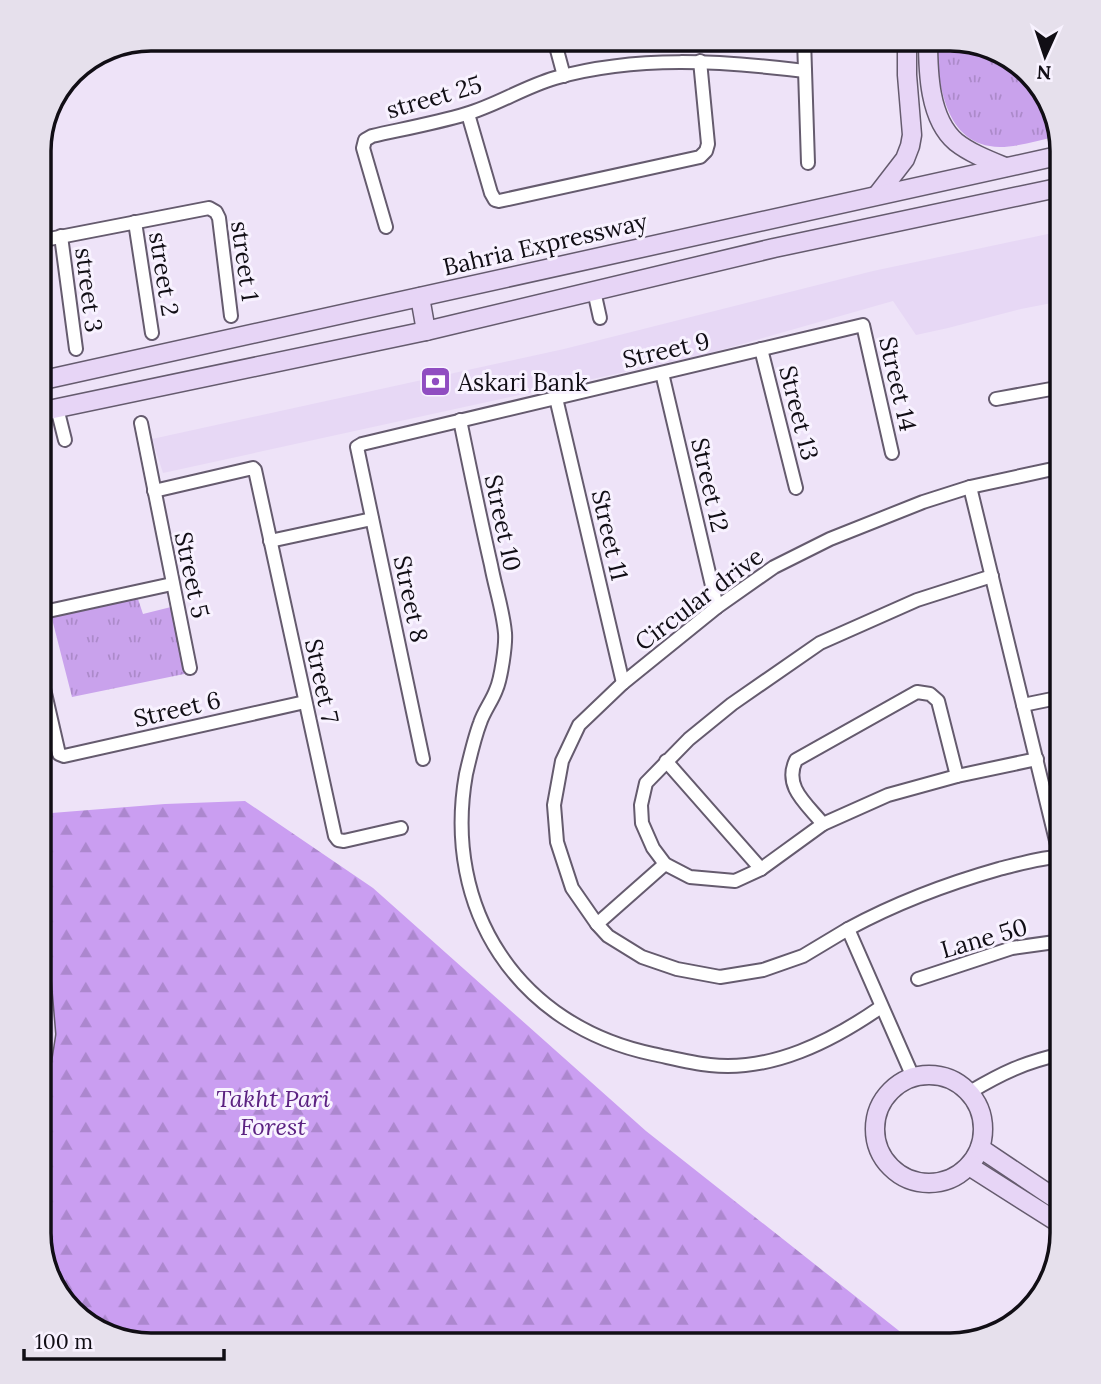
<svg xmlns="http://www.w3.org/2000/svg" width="1101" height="1384" viewBox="0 0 1101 1384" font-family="Lora,serif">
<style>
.built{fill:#e7d8f5}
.grass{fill:url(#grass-tufts)}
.forest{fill:url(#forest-firs)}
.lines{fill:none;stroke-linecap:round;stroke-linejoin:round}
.street-casing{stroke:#655b6e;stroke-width:16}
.secondary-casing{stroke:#655b6e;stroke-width:21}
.street{stroke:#fff;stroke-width:12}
.secondary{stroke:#e7d5f6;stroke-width:18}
.labels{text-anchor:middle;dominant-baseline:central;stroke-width:6;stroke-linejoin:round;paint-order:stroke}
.street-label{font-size:24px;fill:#110e15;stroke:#f8f2ff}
.poi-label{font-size:24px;fill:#110e15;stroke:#f8f2ff;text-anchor:start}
.park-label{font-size:24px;font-style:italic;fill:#5b2181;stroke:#f8f2ff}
.rim{fill:none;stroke:#110e15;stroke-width:3.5}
</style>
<defs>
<pattern id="grass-tufts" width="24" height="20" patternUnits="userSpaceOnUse" patternTransform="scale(1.75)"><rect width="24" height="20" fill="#c9a2ec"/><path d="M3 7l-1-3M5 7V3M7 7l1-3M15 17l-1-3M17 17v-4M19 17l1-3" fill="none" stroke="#ac8aca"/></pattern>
<pattern id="forest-firs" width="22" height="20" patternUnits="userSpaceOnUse" patternTransform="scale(1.75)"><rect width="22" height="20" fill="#ca9ef1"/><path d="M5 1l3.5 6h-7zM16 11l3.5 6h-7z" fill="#ac87ce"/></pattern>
</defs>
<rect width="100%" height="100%" fill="#eee3f8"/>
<path class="built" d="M1062,231V301L1021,309L948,328L916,335L893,301L707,354L163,473L152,439L564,349L873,271Z"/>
<g class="grass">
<path d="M935,39H957L1006,53L1043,88L1058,136C1040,140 1018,147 1000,147C943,146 939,82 935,39Z"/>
<path d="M137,596L143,614L171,607L189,673L72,697L51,615Z"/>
</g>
<path class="forest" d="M245,801L373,888L646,1131L917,1345H150L101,1334L58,1296L39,1233V814L165,804Z"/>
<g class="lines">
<defs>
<g id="street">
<path d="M335,39L346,43L360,39"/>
<path d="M554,39L564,76"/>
<path d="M804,39L808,163"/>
<path d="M468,114L491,193L495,200L499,201L700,157L706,151L708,144L700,61"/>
<path d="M135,222L152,333"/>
<path d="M386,227L363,148L365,140L372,136C403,129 436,123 466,114C497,105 524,87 555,78C637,55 722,61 805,71"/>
<path d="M61,236L76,349"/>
<path d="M39,241L209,208L216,212L219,218L231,316"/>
<path d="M594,291L600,318"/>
<path d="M761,349L796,488"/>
<path d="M662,373L717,607"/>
<path d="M556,398L623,683"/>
<path d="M996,399L1062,387"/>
<path d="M57,408L65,440"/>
<path d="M460,420C470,469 480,517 491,565C495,587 503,610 505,633C506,645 501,679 496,690C492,701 484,711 480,723C474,739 470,757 466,774C442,909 518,1026 653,1054C672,1058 691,1063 710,1065C772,1072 832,1041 881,1007"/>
<path d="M141,423L190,668"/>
<path d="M970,487L1060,857"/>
<path d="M154,491L253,468L255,470L335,836L338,840L344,841L401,828"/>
<path d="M270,541L372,519"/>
<path d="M992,576L917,600L820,643L732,704L689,739L646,783L641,805L642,823L653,848L665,864L690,877L735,881L761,869L823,824L888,795L957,776L1037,759"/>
<path d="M39,613L172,584"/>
<path d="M39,667L59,754L64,756L305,702"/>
<path d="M1023,705L1062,697"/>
<path d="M423,759L357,447L362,444L863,325L892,453"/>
<path d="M666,761L761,869"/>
<path d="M823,824C807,804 783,787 796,760L917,692L930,694L938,701L957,776"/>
<path d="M597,924L665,864"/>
<path d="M848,929L803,956L763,970L720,977L677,969L642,957L608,936L597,924L572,888L557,842L554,805L562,761L579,725L623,683L717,607L774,567L830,539L923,502L970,487L1062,467"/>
<path d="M918,979L1012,948L1062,941"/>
<path d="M913,1077L848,929C896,903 946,884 999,869C1019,864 1042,857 1062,857"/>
<path d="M970,1092C1002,1073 1025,1062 1062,1054"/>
</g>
<g id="secondary">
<path d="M928,39C928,72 929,119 956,142C970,153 988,160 1005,167"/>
<path d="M878,194L905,159L910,146L912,135L907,75V39"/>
<path d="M420,297L426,331"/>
<path d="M39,381L1062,155"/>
<path d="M39,412L426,331L774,248L1062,187"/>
<circle cx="929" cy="1129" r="54"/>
<path d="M39,1079L46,1034L39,952"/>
<path d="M980,1148L1062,1203"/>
<path d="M969,1166L1062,1225"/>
</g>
</defs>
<use href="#street" class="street-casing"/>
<use href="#secondary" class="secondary-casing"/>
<use href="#street" class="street"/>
<use href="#secondary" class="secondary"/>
</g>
<defs>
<symbol id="bank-square" viewBox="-11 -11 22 22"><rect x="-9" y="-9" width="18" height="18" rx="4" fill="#904dc1" stroke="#f8f2ff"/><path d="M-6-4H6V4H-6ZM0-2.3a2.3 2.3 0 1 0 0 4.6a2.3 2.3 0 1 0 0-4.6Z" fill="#fff"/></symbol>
</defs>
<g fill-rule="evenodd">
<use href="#bank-square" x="418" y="364" width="35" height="35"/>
</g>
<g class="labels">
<g class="street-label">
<text transform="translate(434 97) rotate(-16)">street 25</text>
<text transform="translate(545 244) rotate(-13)">Bahria Expressway</text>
<text transform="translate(245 261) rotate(82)">street 1</text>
<text transform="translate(164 274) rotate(81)">street 2</text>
<text transform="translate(89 290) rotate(83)">street 3</text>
<text transform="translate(666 350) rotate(-13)">Street 9</text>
<text transform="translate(898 384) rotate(77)">Street 14</text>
<text transform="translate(799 413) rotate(76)">Street 13</text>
<text transform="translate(710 485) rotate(77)">Street 12</text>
<text transform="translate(503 523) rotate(78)">Street 10</text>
<text transform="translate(610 535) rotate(77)">Street 11</text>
<text transform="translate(192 575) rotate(78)">Street 5</text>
<text transform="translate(411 599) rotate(78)">Street 8</text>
<text transform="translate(699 599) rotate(-37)">Circular drive</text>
<text transform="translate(322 681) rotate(78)">Street 7</text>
<text transform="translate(177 709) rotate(-13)">Street 6</text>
<text transform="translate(984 938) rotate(-16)">Lane 50</text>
</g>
<g class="poi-label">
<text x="458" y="382">Askari Bank</text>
</g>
<g class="park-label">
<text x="273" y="1098">Takht Pari<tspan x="273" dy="28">Forest</tspan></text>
</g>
</g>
<path d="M0 0H1101V1384H0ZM151 51H950A100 100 0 0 1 1050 151V1233A100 100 0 0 1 950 1333H151A100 100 0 0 1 51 1233V151A100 100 0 0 1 151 51Z" fill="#e6e0ec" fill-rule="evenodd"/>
<path class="rim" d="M151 51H950A100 100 0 0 1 1050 151V1233A100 100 0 0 1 950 1333H151A100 100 0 0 1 51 1233V151A100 100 0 0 1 151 51Z"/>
<g transform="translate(1045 56) rotate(183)" stroke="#f8f2ff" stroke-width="5" paint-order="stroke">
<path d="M0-5L12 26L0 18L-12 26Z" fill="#110e15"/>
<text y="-10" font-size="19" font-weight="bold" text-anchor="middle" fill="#110e15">N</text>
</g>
<path d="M24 1349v10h200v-10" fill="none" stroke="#110e15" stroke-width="3.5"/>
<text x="35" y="1349" font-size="21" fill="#110e15" stroke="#f8f2ff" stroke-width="5" paint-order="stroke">100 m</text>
</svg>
